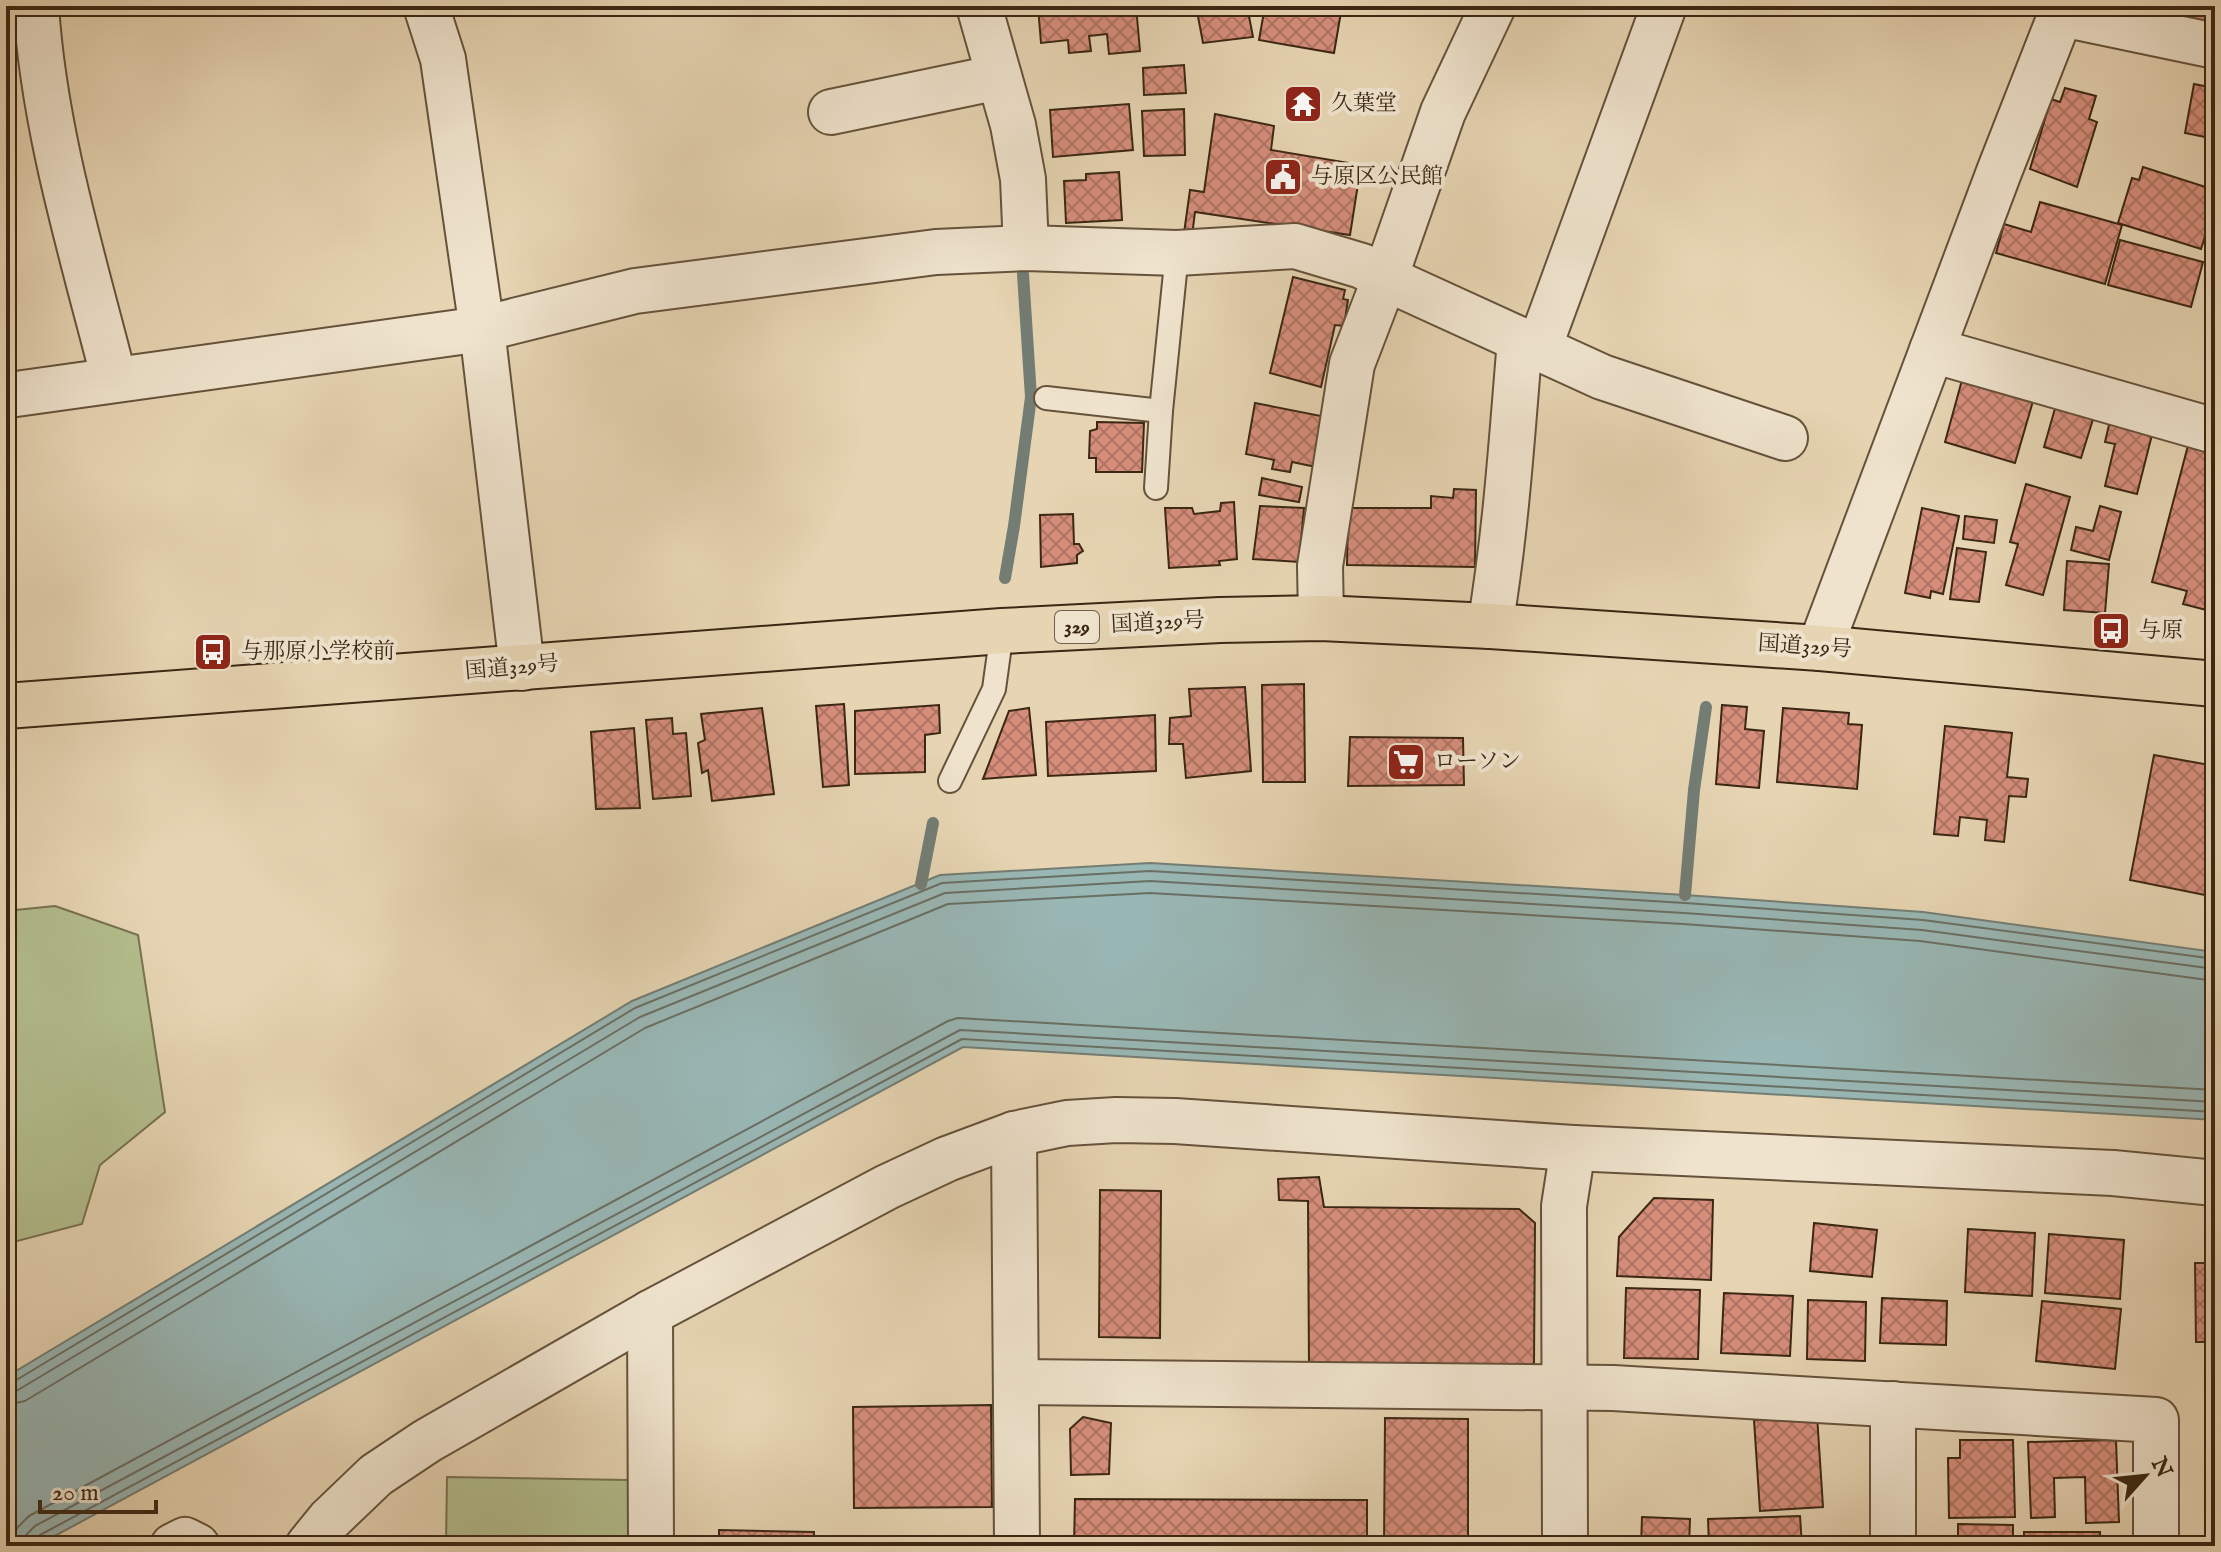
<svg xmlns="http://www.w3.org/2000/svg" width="2221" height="1552" viewBox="0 0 2221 1552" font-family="'IM FELL English','Noto Serif JP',serif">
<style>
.pitch{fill:#b3bd8d;stroke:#777250;stroke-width:2}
.water{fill:#99b7b5;stroke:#737d74;stroke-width:2}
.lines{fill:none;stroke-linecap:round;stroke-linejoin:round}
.shore{stroke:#6a6f64;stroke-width:2}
.stream{stroke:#737d74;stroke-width:12}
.building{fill:url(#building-cross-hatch);stroke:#3b2713;stroke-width:2}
.service-casing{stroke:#66523b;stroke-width:26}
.minor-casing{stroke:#66523b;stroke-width:48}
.tertiary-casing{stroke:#66523b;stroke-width:48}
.trunk-casing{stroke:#3b2713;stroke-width:48}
.service{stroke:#efe3cd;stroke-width:22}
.minor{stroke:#efe3cd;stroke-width:44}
.tertiary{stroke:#efe3cd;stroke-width:44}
.trunk{stroke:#e6d4b2;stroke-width:44}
.labels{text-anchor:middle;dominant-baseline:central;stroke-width:8;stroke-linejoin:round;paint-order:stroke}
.shield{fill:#efe3cd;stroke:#715f4b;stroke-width:2}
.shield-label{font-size:20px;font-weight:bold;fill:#3b2713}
.poi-label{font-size:22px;fill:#3b2713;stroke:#efe3cd;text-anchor:start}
.street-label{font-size:22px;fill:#3b2713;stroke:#efe3cd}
</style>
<defs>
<pattern id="building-cross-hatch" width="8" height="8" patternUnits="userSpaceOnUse" patternTransform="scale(2)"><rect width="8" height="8" fill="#d68e7b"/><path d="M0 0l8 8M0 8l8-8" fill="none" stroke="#af7464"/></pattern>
</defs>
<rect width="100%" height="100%" fill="#e6d4b2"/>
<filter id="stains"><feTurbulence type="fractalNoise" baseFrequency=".0025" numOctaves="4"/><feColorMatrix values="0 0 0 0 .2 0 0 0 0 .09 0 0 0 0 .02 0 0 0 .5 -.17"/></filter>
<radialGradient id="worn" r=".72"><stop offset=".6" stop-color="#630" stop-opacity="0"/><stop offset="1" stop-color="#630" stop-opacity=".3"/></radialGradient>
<g class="pitch">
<path d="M55,906L138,935L165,1112L100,1165L82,1224L6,1244V911Z"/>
<path d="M447,1477L628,1480V1546H446Z"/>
</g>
<path class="water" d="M1150,863L1685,895L1923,912L2215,952V1120L963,1047L36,1546H6V1377L632,1001L940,875Z"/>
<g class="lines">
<g class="shore">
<path d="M6,1383L13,1382L635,1008L942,883L1150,871L1685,903L1923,920L2215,959"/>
<path d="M6,1393L18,1390L640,1017L945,893L1150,881L1684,913L1922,930L2215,969"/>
<path d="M6,1405L25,1401L645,1028L948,904L1150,893L1683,924L1920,941L2215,981"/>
<path d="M12,1546L17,1528L29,1516L948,1021L958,1018L2215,1090"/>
<path d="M24,1546L26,1535L35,1526L960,1030L2215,1102"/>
<path d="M35,1546V1540L40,1535L962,1039L2215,1112"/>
</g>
<g class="stream">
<path d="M1005,578L1014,526L1031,397L1023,274"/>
<path d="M921,884L933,823"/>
<path d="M1685,895L1694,790L1706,707"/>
</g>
</g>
<g class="building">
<path d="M1038,6H1136L1140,51L1109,54L1107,34L1089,36L1091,51L1069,53L1068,40L1041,43Z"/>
<path d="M1196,6H1247L1253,37L1203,43Z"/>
<path d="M1265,6H1356L1355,15L1341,12L1334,53L1259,40Z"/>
<path d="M2109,6H2215V26Z"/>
<path d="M1184,65L1186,93L1144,95L1143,68Z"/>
<path d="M2194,84L2215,88V139L2185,133Z"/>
<path d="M2065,88L2096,96L2089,119L2097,122L2077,187L2030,169L2051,99L2060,102Z"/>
<path d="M1307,95L1314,107L1296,116L1290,104Z"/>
<path d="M1129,104L1133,150L1053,157L1050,110Z"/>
<path d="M1184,109L1185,155L1144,156L1142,111Z"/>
<path d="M1215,114L1274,126L1271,150L1361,165L1350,235L1195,212L1192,236L1184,233L1190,190L1204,192Z"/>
<path d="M2143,167L2215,190V205L2201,249L2118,223L2132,178L2139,180Z"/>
<path d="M1119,172L1122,220L1066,223L1064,181L1086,180V174Z"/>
<path d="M2040,202L2122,225L2105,284L1996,253L2004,224L2031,232Z"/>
<path d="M2120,240L2203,262L2191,307L2108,285Z"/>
<path d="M1293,277L1345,290L1343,299L1348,300L1344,326L1335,325L1321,387L1270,373Z"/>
<path d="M1962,380L2033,401L2015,463L1945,442Z"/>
<path d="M1255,403L1326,417L1316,467L1292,462L1290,472L1272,469L1274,460L1246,454Z"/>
<path d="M2056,405L2094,416L2081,458L2044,447Z"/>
<path d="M2112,412L2155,423L2137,494L2105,486L2115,444L2105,442Z"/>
<path d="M1097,422L1144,423L1142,472H1096V458H1089L1090,431L1097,429Z"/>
<path d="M2190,438L2215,445L2214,612L2183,604L2187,591L2152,582Z"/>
<path d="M1262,478L1302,487L1299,502L1259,495Z"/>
<path d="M2026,484L2070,497L2043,595L2006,585L2018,544L2010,542Z"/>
<path d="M1454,489L1476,490L1475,567L1347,565L1348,508H1431V496L1453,498Z"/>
<path d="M1234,502L1237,559L1219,561L1220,565L1169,568L1165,508H1192L1194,514L1220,511L1221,503Z"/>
<path d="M1260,506L1304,508L1299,562L1253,559Z"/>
<path d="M2100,506L2121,512L2109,560L2071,550L2076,527L2093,531Z"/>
<path d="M1922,508L1959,516L1943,594L1931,591L1930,598L1905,593Z"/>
<path d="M1073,514L1074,544H1079L1083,551L1077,555V563L1041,567L1040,515Z"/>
<path d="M1965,516L1997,520L1994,543L1963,539Z"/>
<path d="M1957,548L1986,552L1979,602L1950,599Z"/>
<path d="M2067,561L2109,564L2105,613L2064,610Z"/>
<path d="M1304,684L1305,782H1263L1262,685Z"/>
<path d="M1245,687L1251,771L1186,778L1183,744H1169L1170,718L1191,716L1189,689Z"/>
<path d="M844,704L849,785L823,787L816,706Z"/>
<path d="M939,705L940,733L925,735V772L855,774V711Z"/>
<path d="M1722,705L1747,707L1745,729L1764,731L1759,788L1716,784Z"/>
<path d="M762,708L774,794L712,801L708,770L702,773L698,743L705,740L701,714Z"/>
<path d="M1029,708L1036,775L983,779L1009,711Z"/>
<path d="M1783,708L1849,713L1848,724L1862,725L1857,789L1777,782Z"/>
<path d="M1155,715L1156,771L1048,776L1046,722Z"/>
<path d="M672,718L673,734L686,733L691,796L653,799L646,720Z"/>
<path d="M1945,726L2012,733L2007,777L2028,779L2026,797L2009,796L2004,842L1985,840L1987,820L1960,817L1958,836L1934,834Z"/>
<path d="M634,728L640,808L596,809L591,732Z"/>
<path d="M1350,737L1463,738L1464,785L1348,786Z"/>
<path d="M2154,755L2215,766V897L2130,880Z"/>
<path d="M1319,1177L1324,1207L1519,1209L1535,1223L1534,1364L1309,1368L1308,1201L1279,1200L1278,1179Z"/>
<path d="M1100,1190L1161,1191L1160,1338L1099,1337Z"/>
<path d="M1654,1198L1713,1200L1711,1280L1617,1276L1619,1237Z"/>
<path d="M1814,1223L1877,1230L1872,1277L1810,1271Z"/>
<path d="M1968,1229L2035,1233L2032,1296L1965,1292Z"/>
<path d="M2049,1234L2124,1240L2120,1299L2045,1293Z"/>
<path d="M2195,1263H2215V1342H2196Z"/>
<path d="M1626,1288L1700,1290L1698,1359L1624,1358Z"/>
<path d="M1724,1293L1793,1296L1790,1356L1721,1353Z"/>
<path d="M1882,1298L1947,1301L1946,1345L1880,1343Z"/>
<path d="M1808,1300L1866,1302L1865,1361L1807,1359Z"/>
<path d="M2042,1301L2121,1309L2115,1369L2036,1361Z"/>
<path d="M2208,1359H2215V1419H2205Z"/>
<path d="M991,1405L992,1507L854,1508L853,1407Z"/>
<path d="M1817,1415L1823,1507L1760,1511L1754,1420Z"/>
<path d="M1083,1417L1111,1423L1109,1474L1071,1475L1070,1429Z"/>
<path d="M1385,1418L1468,1419V1546H1384Z"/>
<path d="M1960,1440H2013L2015,1517L1949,1518L1948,1458H1960Z"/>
<path d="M2116,1440L2119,1522L2086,1523L2085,1477L2054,1478L2055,1517L2031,1518L2028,1442Z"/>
<path d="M1075,1499L1367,1500V1546H1074Z"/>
<path d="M1800,1516L1802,1546H1709L1708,1519Z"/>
<path d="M1642,1517L1690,1519L1689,1546H1641Z"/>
<path d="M1958,1524L2013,1525V1546H1958Z"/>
<path d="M719,1530L814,1532V1546H719Z"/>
<rect x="2024" y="1532" width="76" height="14"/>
</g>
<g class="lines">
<defs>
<g id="service">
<path d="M1046,398L1161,411"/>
<path d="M1156,488L1161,411L1177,253"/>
<path d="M950,781L994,689L1002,631"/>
</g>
<g id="minor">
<path d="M36,6C44,132 83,257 114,379"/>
<path d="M426,6L443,59L482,329L522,668"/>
<path d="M979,6L1013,125L1023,179L1026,248"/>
<path d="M2062,14L2215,46"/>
<path d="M831,112L999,77"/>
<path d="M1539,348L1664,6"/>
<path d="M1932,350L2215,431"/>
<path d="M16,394L482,329L635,291L936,252L1026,248L1177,253L1295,246L1362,266L1385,278L1443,112L1493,6"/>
<path d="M1321,618L1320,566L1352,364L1385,278L1602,377L1785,438"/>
<path d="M1490,626C1506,532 1512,436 1520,340"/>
<path d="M1820,648L1999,172L2064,6"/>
<path d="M1893,1404V1546"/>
<path d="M173,1546L185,1540L197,1546"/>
</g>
<g id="tertiary">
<path d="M1014,1134L1017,1546"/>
<path d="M650,1313L651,1546"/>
<path d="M1017,1382L1613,1388L2156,1420V1546"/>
<path d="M308,1546L329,1520L376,1475L427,1441L650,1313L887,1187L947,1159L1014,1134L1067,1123L1116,1120L1175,1121L1573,1148L2113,1173L2215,1183"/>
<path d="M1565,1546L1564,1206L1573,1148"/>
</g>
<path id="trunk" d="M6,706L1002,631L1220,620L1321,618L1490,626L1820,648L2215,684"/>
</defs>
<use href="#service" class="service-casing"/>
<use href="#minor" class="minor-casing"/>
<use href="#tertiary" class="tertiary-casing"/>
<use href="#trunk" class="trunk-casing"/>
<use href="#service" class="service"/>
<use href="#minor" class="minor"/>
<use href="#tertiary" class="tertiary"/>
<use href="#trunk" class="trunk"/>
</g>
<defs>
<symbol id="temple-square" viewBox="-11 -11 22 22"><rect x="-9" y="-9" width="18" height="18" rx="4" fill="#8f2418" stroke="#efe3cd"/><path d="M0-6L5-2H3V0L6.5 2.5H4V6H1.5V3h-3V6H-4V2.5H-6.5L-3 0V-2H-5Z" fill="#fff"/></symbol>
<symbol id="civic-square" viewBox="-11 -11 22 22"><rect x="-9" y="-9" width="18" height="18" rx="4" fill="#8f2418" stroke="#efe3cd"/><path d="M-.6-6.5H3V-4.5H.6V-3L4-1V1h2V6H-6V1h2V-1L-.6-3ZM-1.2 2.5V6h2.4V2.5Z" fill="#fff"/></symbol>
<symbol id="bus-square" viewBox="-11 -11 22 22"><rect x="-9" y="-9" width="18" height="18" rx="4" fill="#8f2418" stroke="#efe3cd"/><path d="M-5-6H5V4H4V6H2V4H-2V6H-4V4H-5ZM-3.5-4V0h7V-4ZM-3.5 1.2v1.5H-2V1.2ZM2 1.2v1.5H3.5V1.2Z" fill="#fff"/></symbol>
<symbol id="supermarket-square" viewBox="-11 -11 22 22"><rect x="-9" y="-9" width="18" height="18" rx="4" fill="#8f2418" stroke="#efe3cd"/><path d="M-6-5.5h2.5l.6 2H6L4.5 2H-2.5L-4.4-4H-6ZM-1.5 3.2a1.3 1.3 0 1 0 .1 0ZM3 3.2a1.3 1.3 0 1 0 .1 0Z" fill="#fff"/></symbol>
</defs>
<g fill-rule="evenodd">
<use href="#temple-square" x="1281" y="82" width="44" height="44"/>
<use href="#civic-square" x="1261" y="155" width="44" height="44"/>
<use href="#bus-square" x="2089" y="609" width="44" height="44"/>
<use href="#bus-square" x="191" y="630" width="44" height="44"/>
<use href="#supermarket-square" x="1384" y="740" width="44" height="44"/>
</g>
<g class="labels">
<rect class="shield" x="1055" y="611" width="44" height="32" rx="6"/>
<g class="shield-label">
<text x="1077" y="627">329</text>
</g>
<g class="poi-label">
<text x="1331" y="104">久葉堂</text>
<text x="1311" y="177">与原区公民館</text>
<text x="2139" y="631">与原</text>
<text x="241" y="652">与那原小学校前</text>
<text x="1434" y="762">ローソン</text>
</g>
<g class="street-label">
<text transform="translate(1158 623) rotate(-3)">国道329号</text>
<text transform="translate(1805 647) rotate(4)">国道329号</text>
<text transform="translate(512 668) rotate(-5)">国道329号</text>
</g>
</g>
<rect width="2221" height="1552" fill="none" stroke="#e6d4b2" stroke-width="32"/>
<rect x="8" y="8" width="2205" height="1536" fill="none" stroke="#3b2713" stroke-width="4"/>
<rect x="16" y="16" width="2189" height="1520" fill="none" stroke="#3b2713" stroke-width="2"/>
<g transform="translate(2145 1476) rotate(63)" stroke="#efe3cd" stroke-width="6" paint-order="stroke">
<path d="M0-6L14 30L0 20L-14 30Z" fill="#3b2713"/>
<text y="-12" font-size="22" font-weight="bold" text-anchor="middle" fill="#3b2713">N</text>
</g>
<path d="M40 1500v12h116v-12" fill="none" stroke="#3b2713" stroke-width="4"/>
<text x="52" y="1500" font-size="24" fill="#3b2713" stroke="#efe3cd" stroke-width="6" paint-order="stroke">20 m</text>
<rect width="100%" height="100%" filter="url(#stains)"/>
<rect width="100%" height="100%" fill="url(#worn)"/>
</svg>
